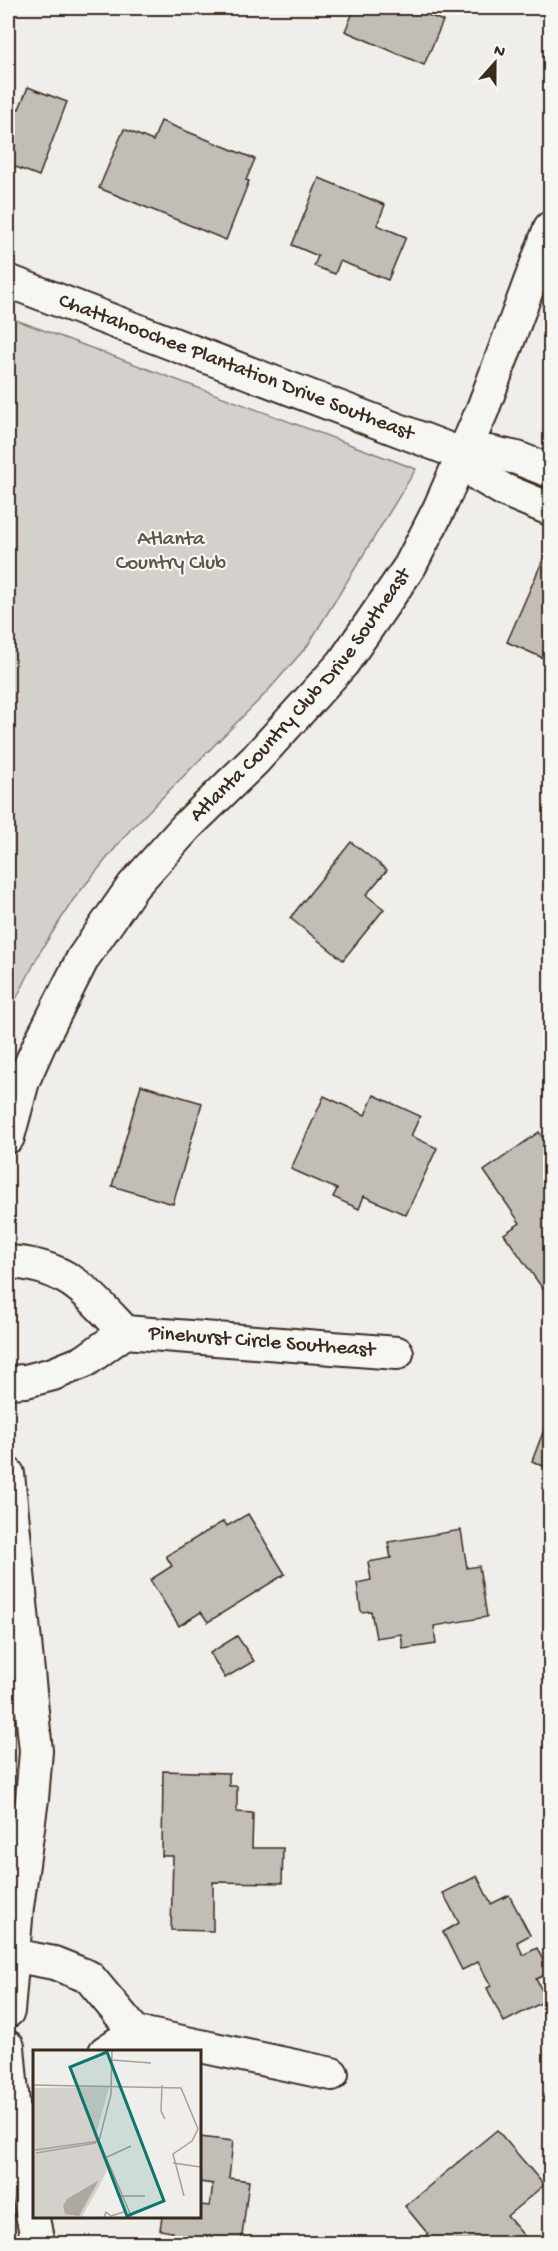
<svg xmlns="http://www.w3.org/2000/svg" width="558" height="2251" viewBox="0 0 558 2251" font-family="'Gochi Hand',sans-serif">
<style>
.green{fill:#d4d1cc;stroke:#887e75;stroke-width:1.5}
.building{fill:#c2bdb7;stroke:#3b2a1e;stroke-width:1.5}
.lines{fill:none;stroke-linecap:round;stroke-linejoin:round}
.street-casing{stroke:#3b2a1e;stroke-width:36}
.street{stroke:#f6f6f2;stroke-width:32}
.labels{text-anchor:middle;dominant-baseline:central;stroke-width:4.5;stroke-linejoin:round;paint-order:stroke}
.street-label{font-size:21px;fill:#3b2a1e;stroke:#f6f6f2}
.park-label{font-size:21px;fill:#61544a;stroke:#f6f6f2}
.inset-road{fill:none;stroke:#a7a098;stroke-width:1.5}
.view{fill:#0f766e;fill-opacity:0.15;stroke:#0f766e;stroke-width:3}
.inset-edge{fill:none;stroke:#3b2a1e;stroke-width:3}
</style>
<rect width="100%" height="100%" fill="#efeeea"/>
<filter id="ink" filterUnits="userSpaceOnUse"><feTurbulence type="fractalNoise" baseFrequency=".0167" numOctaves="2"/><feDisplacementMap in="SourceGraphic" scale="12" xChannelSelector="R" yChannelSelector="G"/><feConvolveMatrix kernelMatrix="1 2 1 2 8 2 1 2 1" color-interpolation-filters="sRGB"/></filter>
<g filter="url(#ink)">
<path class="green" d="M8,317L416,469L308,645L266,693L129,831L73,900L40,952L8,1015Z"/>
<g class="building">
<path d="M355,8H423L421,12L443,21L424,65L345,31Z"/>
<path d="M28,87L67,102L39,176L8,164V104L19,109Z"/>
<path d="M161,121L255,159L246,180L249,181L226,240L99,188L124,129L153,141Z"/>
<path d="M319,178L385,205L377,225L406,237L388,280L340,261L335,274L314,266L318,256L292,245Z"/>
<path d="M548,548L550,549V661L507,642Z"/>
<path d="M351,842L387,870L366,895L384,909L343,960L290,918Z"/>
<path d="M141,1085L202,1103L173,1204L112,1186Z"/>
<path d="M374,1095L420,1116L411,1136L437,1148L406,1215L364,1196L359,1209L333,1197L337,1189L291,1169L324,1096L365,1115Z"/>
<path d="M539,1132L550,1149V1299L504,1234L520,1223L484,1171Z"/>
<path d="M550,1414V1469L532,1461Z"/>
<path d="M248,1514L285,1574L208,1622L201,1612L179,1626L150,1580L172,1566L166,1556L224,1521L227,1526Z"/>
<path d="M461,1530L467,1568L479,1566L487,1617L434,1626L436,1644L403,1649L401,1634L376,1638L371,1611L361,1612L357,1583L371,1580L368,1562L391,1558L388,1542Z"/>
<path d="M237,1636L254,1661L225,1678L210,1653Z"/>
<path d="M163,1771L229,1773V1786H237V1812L253,1813L252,1848H283L282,1883L213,1882V1931L171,1930L173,1856H162Z"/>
<path d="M477,1876L491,1904L509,1895L530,1935L517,1942L523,1955L537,1948L549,1973L536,1979L547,2000L504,2022L487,1988L491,1986L478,1962L462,1970L443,1932L459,1923L443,1893Z"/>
<path d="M497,2130L544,2185L507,2216L526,2238L520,2244H416L428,2234L405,2206Z"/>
<path d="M200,2137L233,2141L229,2178L249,2181L241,2244H170L172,2232L160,2230L162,2216H200V2205L210,2206L213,2184L200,2182Z"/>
</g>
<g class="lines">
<defs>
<g id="street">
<path id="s1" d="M8,281L464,455L489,452L517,458L550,471"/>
<path d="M464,455L480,476L504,490L550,509"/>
<path id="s2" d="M8,1137L23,1081L40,1043L83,958L133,886L187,826L255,760L343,663L410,566L439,509L482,411L550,228"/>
<path d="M8,1262C67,1265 87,1292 125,1332"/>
<path id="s3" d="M8,1382L26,1381L53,1374L85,1361L125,1332L397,1353"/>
<path d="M8,1474L36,1751L32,1799L17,1907L8,2011"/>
<path d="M12,1955L54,1963L89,1977L135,2032L332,2074"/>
<path d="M8,2047L15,2127L38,2244"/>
<path d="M105,2052L135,2032"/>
</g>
</defs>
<use href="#street" class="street-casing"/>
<use href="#street" class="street"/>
</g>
</g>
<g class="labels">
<g class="street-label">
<text stroke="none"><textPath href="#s1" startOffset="244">Chattahoochee Plantation Drive Southeast</textPath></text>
<text stroke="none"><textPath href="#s2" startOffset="537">Atlanta Country Club Drive Southeast</textPath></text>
<text stroke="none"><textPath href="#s3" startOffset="267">Pinehurst Circle Southeast</textPath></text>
</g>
<g class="park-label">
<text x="171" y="540">Atlanta<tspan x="171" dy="24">Country Club</tspan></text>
</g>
</g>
<g transform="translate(33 2050)">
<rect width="168" height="168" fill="#efeeea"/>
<path d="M76,37L63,85L74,120L66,137L48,168H0V38Z" fill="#d4d1cc"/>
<path d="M66,130L46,166L32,164L30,156L34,149Z" fill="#afa8a1"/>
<path class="inset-road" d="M79,0L78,44L66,91L99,168M79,10L118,13M0,35L148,38L165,79L159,91L140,104L151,146M129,35L128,61L132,69M2,100L66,91M3,103L63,93M72,108L98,96M140,113L168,117M87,146H112M71,168L73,162L78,166L94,161"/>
<path class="view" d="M74,2L131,151L94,166L37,17Z"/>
<rect width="168" height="168" class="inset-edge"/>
</g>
<rect width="558" height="2251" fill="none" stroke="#f6f6f2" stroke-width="30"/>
<rect x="15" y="15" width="528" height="2221" fill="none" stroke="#3b2a1e" stroke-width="2" filter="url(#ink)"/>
<g transform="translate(495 63) rotate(21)" stroke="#f6f6f2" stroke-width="4.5" paint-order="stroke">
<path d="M0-4.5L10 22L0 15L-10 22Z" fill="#3b2a1e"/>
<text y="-9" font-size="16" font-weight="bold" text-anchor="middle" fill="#3b2a1e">N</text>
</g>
</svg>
